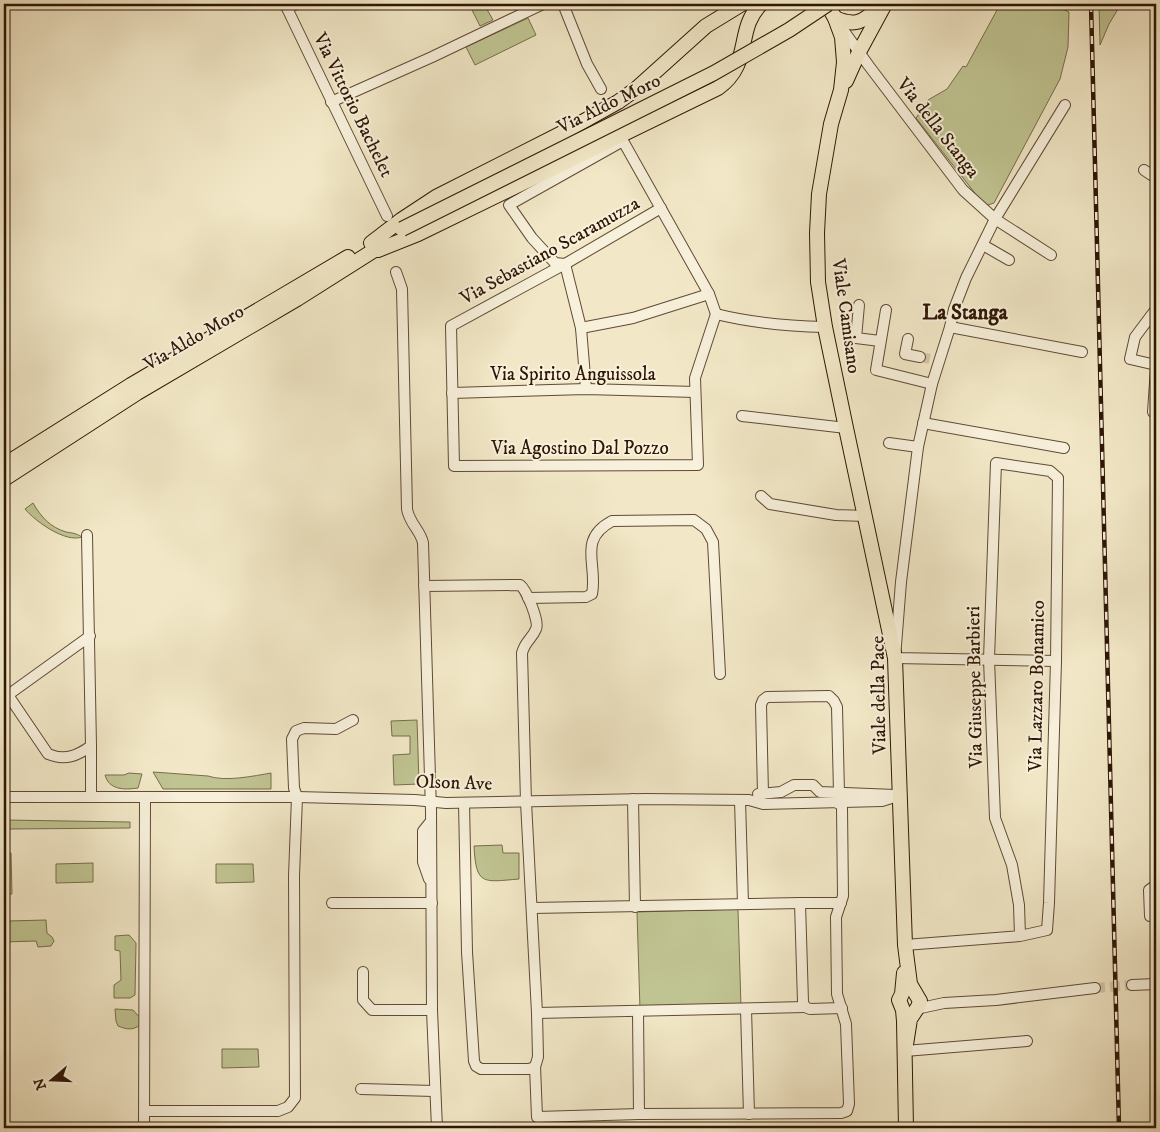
<svg xmlns="http://www.w3.org/2000/svg" width="1160" height="1132" viewBox="0 0 1160 1132" font-family="'IM FELL DW Pica',serif">
<style>
.green{fill:#c0c492;stroke:#786d4b}
.lines{fill:none;stroke-linecap:round;stroke-linejoin:round}
.minor-tunnel{stroke:#d5c8aa;stroke-width:10;stroke-dasharray:10 5;stroke-linecap:butt}
.minor-casing{stroke:#604a35;stroke-width:12}
.major-casing{stroke:#2f1604;stroke-width:16}
.minor{stroke:#f7f0db;stroke-width:10}
.major{stroke:#f2e8c7;stroke-width:14}
.rail-casing{stroke:#2f1604;stroke-width:4.5}
.rail{stroke:#f7f0db;stroke-width:2.5;stroke-dasharray:8;stroke-linecap:butt}
.major-bridge-casing{stroke:#2f1604;stroke-width:16;stroke-linecap:butt}
.major-bridge{stroke:#f2e8c7;stroke-width:14}
.labels{text-anchor:middle;dominant-baseline:central;stroke-width:4;stroke-linejoin:round;paint-order:stroke}
.street-label{font-size:19px;fill:#2f1604;stroke:#f7f0db}
.quarter-label{font-size:21px;font-weight:bold;fill:#2f1604;stroke:#f7f0db}
</style>
<rect width="100%" height="100%" fill="#f2e8c7"/>
<filter id="stains"><feTurbulence type="fractalNoise" baseFrequency=".004" numOctaves="4"/><feColorMatrix values="0 0 0 0 .2 0 0 0 0 .09 0 0 0 0 .02 0 0 0 .5 -.17"/></filter>
<radialGradient id="worn" r=".72"><stop offset=".6" stop-color="#630" stop-opacity="0"/><stop offset="1" stop-color="#630" stop-opacity=".3"/></radialGradient>
<g class="green">
<path d="M469,4H484L493,20L480,26Z"/>
<path d="M1008,4H1051L1069,12L1068,47L1060,79L994,203L985,206L916,118L928,100L947,89L963,66L966,67L997,10L1000,6Z"/>
<path d="M1099,4H1121L1109,24L1100,45Z"/>
<path d="M528,18L536,35L475,65L466,47Z"/>
<path d="M33,503C41,517 50,527 66,532C72,533 76,533 82,537C65,543 35,521 25,509Z"/>
<path d="M417,720L419,784L394,785L393,755L410,754V736H392L391,721Z"/>
<path d="M153,772L208,776C225,782 254,776 271,773V789H163Z"/>
<path d="M129,773L142,774L138,788C124,790 109,790 105,775H124Z"/>
<path d="M4,820L130,822V828L9,829V853H11L12,894H8V905L4,904Z"/>
<path d="M502,845L503,853H519V879C483,882 476,886 474,846Z"/>
<path d="M93,863V882L56,883V864Z"/>
<path d="M216,864H253L254,882L216,883Z"/>
<path d="M738,909L741,1007L640,1010L637,912Z"/>
<path d="M46,920L47,933L52,937L54,941L51,946L38,947L36,941L4,942L7,936L8,921Z"/>
<path d="M129,935L136,943L135,995L130,998H114V985L121,980L120,951L115,950V936Z"/>
<path d="M115,1009L133,1010L141,1019L140,1025C132,1031 126,1029 118,1026L116,1021Z"/>
<path d="M222,1049H258L259,1067L222,1068Z"/>
</g>
<g class="lines">
<g class="minor-tunnel">
<path d="M920,357L930,359"/>
<path d="M1095,988L1132,985"/>
</g>
<defs>
<g id="minor">
<path d="M285,4L387,216"/>
<path d="M563,4L587,64L601,89"/>
<path d="M287,8L297,4"/>
<path d="M841,27L869,66L963,190L995,219L1051,255"/>
<path d="M331,102L432,57L543,4"/>
<path d="M1144,170L1156,178"/>
<path d="M661,208L565,264L451,326L454,466L698,465L695,378L716,314"/>
<path d="M983,245L1009,260"/>
<path d="M396,272L402,289L407,509C409,523 421,531 423,543L431,811L432,1010L437,1128"/>
<path d="M859,305L856,338L880,341"/>
<path d="M1156,309L1135,337L1130,359L1156,365"/>
<path d="M886,310L876,370L932,384"/>
<path d="M716,314C752,323 787,326 825,327"/>
<path d="M950,327L1082,352"/>
<path d="M581,328L633,318L709,294"/>
<path d="M908,339L905,354L920,357"/>
<path d="M1156,368L1153,412H1156"/>
<path d="M586,389L581,328L565,264L555,263L532,238L509,205L623,141L709,294L716,314"/>
<path d="M452,393L586,389L695,392"/>
<path d="M742,416L846,428"/>
<path d="M923,423L1064,448"/>
<path d="M889,443L918,447"/>
<path d="M761,496L770,504L836,515L866,516"/>
<path d="M87,535L91,746V796"/>
<path d="M424,586L520,585C526,589 540,622 536,629C532,639 525,641 522,653L526,802L537,1013L538,1057L535,1067L529,1069H481L476,1066L474,1061L467,952L464,803"/>
<path d="M528,598L586,597L592,594C598,564 577,540 612,521L694,520L706,529L713,542L720,674"/>
<path d="M90,636L8,695L48,754C65,761 77,756 91,746"/>
<path d="M1056,661L895,658L901,582L918,447L932,384L950,327L954,309L966,278L995,219L1065,105"/>
<path d="M758,794L781,792L794,785H813L820,792L895,795"/>
<path d="M763,794L761,705L763,700L767,697L829,696L834,701L837,707L839,793"/>
<path d="M4,797H297L415,800L446,803L645,799L749,800L763,804L882,801L901,795"/>
<path d="M633,799L635,907"/>
<path d="M740,800L743,904"/>
<path d="M429,879L423,862V831L431,821"/>
<path d="M332,903H432"/>
<path d="M841,903H800L803,1002L805,1007L810,1009L842,1008"/>
<path d="M532,908L800,903"/>
<path d="M1150,916L1149,890L1156,885"/>
<path d="M905,945L1020,936L1047,930L1049,903L1056,661L1058,478L1050,471L996,463L989,659L995,818L1012,865L1019,905L1020,936"/>
<path d="M363,972V1000L372,1010H432"/>
<path d="M1132,985L1156,984"/>
<path d="M746,1009L749,1114"/>
<path d="M916,1009L944,1003L996,1000L1095,988"/>
<path d="M638,1011L639,1114"/>
<path d="M537,1013L805,1007"/>
<path d="M905,1051L1027,1041"/>
<path d="M535,1066L537,1117L639,1114L841,1113L847,1111L849,1104L846,1024L837,994L836,917L843,896L842,808L840,804L835,802"/>
<path d="M361,1089L434,1091"/>
<path d="M144,1111H278L288,1107L295,1098L294,876L297,797L294,788L292,739L296,731L304,728L336,729L353,720"/>
<path d="M144,1128L145,797"/>
</g>
<g id="major">
<path d="M827,4L835,18L842,37L844,62L841,90L831,124L819,194L817,233L818,282L825,327L846,428L895,658L905,945L910,984L920,1001L918,1007L910,1019L905,1051"/>
<path d="M835,18C855,27 863,22 878,8"/>
<path d="M846,81L859,52L885,4"/>
<path d="M371,243L401,220L436,197L566,131L618,102L636,89L706,26L742,4"/>
<path d="M378,250L418,234L718,88C753,63 735,29 761,4"/>
<path d="M4,465L131,385L348,257"/>
<path d="M4,479L137,393L297,299L384,244"/>
<path d="M904,973L902,994L899,1000L903,1010L904,1021L906,1128"/>
</g>
</defs>
<use href="#minor" class="minor-casing"/>
<use href="#major" class="major-casing"/>
<use href="#minor" class="minor"/>
<use href="#major" class="major"/>
<defs>
<path id="rail" d="M1091,4L1119,1128"/>
</defs>
<use href="#rail" class="rail-casing"/>
<use href="#rail" class="rail"/>
<defs>
<path id="major-bridge" d="M402,229L714,73L789,30L828,4"/>
</defs>
<use href="#major-bridge" class="major-bridge-casing"/>
<use href="#major-bridge" class="major-bridge"/>
</g>
<g class="labels">
<g class="street-label">
<text transform="translate(609 104) rotate(-26)">Via Aldo Moro</text>
<text transform="translate(353 105) rotate(64)">Via Vittorio Bachelet</text>
<text transform="translate(938 128) rotate(52)">Via della Stanga</text>
<text transform="translate(550 251) rotate(-29)">Via Sebastiano Scaramuzza</text>
<text transform="translate(846 316) rotate(82)">Viale Camisano</text>
<text transform="translate(194 338) rotate(-30)">Via Aldo Moro</text>
<text x="573" y="374">Via Spirito Anguissola</text>
<text x="580" y="448">Via Agostino Dal Pozzo</text>
<text transform="translate(1037 686) rotate(-89)">Via Lazzaro Bonamico</text>
<text transform="translate(975 687) rotate(-91)">Via Giuseppe Barbieri</text>
<text transform="translate(879 695) rotate(-91)">Viale della Pace</text>
<text transform="translate(454 783) rotate(2)">Olson Ave</text>
</g>
<g class="quarter-label">
<text x="965" y="313">La Stanga</text>
</g>
</g>
<rect width="1160" height="1132" fill="none" stroke="#f2e8c7" stroke-width="20"/>
<rect x="5" y="5" width="1150" height="1122" fill="none" stroke="#2f1604" stroke-width="2.5"/>
<rect x="10" y="10" width="1140" height="1112" fill="none" stroke="#2f1604"/>
<g transform="translate(52 1080) rotate(251)" stroke="#f7f0db" stroke-width="4" paint-order="stroke">
<path d="M0-4L9 19L0 12L-9 19Z" fill="#2f1604"/>
<text y="-8" font-size="14" font-weight="bold" text-anchor="middle" fill="#2f1604">N</text>
</g>
<rect width="100%" height="100%" filter="url(#stains)"/>
<rect width="100%" height="100%" fill="url(#worn)"/>
</svg>
